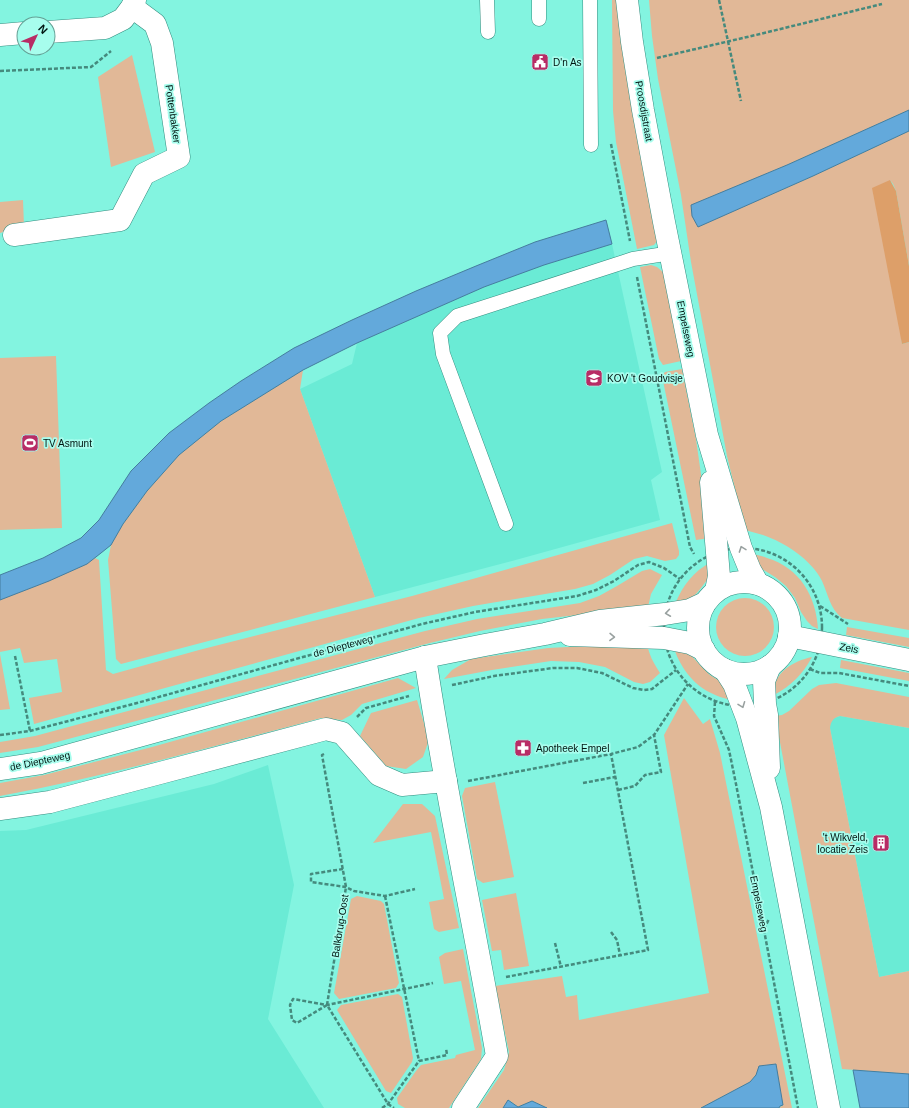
<svg xmlns="http://www.w3.org/2000/svg" width="909" height="1108" viewBox="0 0 909 1108" font-family="Arial,sans-serif">
<style>
.built{fill:#6aebd5}
.green{fill:#e1b897}
.forest{fill:#dd9f69}
.water{fill:#63a9db;stroke:#457d9e}
.lines{fill:none;stroke-linecap:round;stroke-linejoin:round}
.lane-casing{stroke:#348d7f;stroke-width:15}
.street-casing{stroke:#348d7f;stroke-width:23}
.secondary-casing{stroke:#348d7f;stroke-width:23}
.path{stroke:#458a7d;stroke-width:2.5;stroke-dasharray:4 2;stroke-linecap:butt}
.lane{stroke:#fff;stroke-width:14}
.street{stroke:#fff;stroke-width:22}
.secondary{stroke:#fff;stroke-width:22}
.oneway{stroke:#99a1a0}
.labels{text-anchor:middle;dominant-baseline:central;stroke-width:3.5;stroke-linejoin:round;paint-order:stroke}
.poi-label{font-size:10px;fill:#001511;stroke:#a7fded;text-anchor:start}
.street-label{font-size:10px;fill:#001511;stroke:#a7fded}
</style>
<rect width="100%" height="100%" fill="#83f4e0"/>
<g class="built">
<path d="M612,244L662,472L651,480L660,520L512,561L375,597L300,389L352,364L357,343L484,287L544,265Z"/>
<path d="M840,716L909,728V971L879,977L830,728V723L834,718Z"/>
<path d="M268,765L294,885L268,1019L324,1108H0V831L26,830L214,784Z"/>
</g>
<g class="green">
<path d="M612,0H618L657,241L654,245L637,249L616,142L613,111Z"/>
<path d="M649,0H909V110L787,165L691,206L698,226L813,176L909,131V266L896,191L893,184L890,180L902,344L909,342V630L842,618C830,609 828,594 822,581C812,560 784,542 763,535C757,533 751,532 745,530L727,456L691,262L681,195L658,79L652,36Z"/>
<path d="M132,55L155,152L111,167L98,77Z"/>
<path d="M23,200L24,226L0,233V202Z"/>
<path d="M651,265L657,267L664,273L681,361L663,365L659,359L640,267Z"/>
<path d="M56,356L62,528L0,530V358Z"/>
<path d="M682,369L696,439L710,538L696,540L662,376L665,372Z"/>
<path d="M303,370L300,389L375,597L121,664L116,659L108,560L111,545L123,524L147,491L179,455L221,421Z"/>
<path d="M672,523L679,551V555L676,559L665,561L647,556L634,559L610,575L593,584L575,589L473,606L419,618L34,724L29,698L62,692L57,659L24,663L20,648L0,652V599L95,558L99,560L106,670L113,674L199,650L412,596Z"/>
<path d="M752,554C757,555 763,556 767,558C800,568 816,596 818,629L812,626L807,621L801,612L795,598L786,586L775,577L759,567Z"/>
<path d="M711,562L707,580L701,588L696,594L687,601L675,604C683,585 693,572 711,562Z"/>
<path d="M650,569L662,575L651,594L648,607L542,619L480,631L430,643L38,747L0,753V742L35,736L425,631L477,619L580,603L599,596L617,586L642,571Z"/>
<circle cx="745" cy="627" r="29"/>
<path d="M847,627L909,638V647L846,635Z"/>
<path d="M647,643C649,655 653,662 660,673L650,682L643,684L634,682L605,667L579,662L551,661L492,670L444,679L452,670L471,659L548,648Z"/>
<path d="M673,646L687,651L701,666L710,675L720,681L732,700C701,694 683,675 673,646Z"/>
<path d="M0,654L10,709L0,710Z"/>
<path d="M812,657C802,675 792,685 774,695C772,673 793,661 812,657Z"/>
<path d="M841,660L909,673V681L840,668Z"/>
<path d="M398,678L416,688L362,704L351,715L342,720L321,718C215,746 108,776 0,796V783L44,775L152,747Z"/>
<path d="M836,683L909,697V728L840,716C833,718 831,721 830,728L879,977L909,971V1074L842,1069L775,716L782,715L789,711L812,689L819,685Z"/>
<path d="M684,698L703,724L710,719L720,753L792,1108H779L783,1105L775,1064L756,1075L750,1082L701,1108H547L532,1101L518,1107L509,1100L503,1108H478L504,1070L509,1052L495,986L562,976L566,997L577,995L579,1020L709,993L664,735Z"/>
<path d="M417,700L429,740L423,757L406,769L386,766L360,736L371,713Z"/>
<path d="M495,782L514,877L483,883L477,879L462,796L465,788Z"/>
<path d="M403,804H422L435,816L459,928L439,932L434,929L429,902L444,899L431,832L373,843Z"/>
<path d="M516,893L529,966L504,970L501,950L492,951L482,900Z"/>
<path d="M357,896L381,901L384,904L399,983L396,988L339,999L334,993L351,899Z"/>
<path d="M463,949L482,1048L481,1059L449,1108H405L398,1104L397,1098L416,1071L421,1065L455,1058L456,1055L475,1050L461,981L444,984L439,957L445,953Z"/>
<path d="M398,994L402,997L413,1058L412,1062L391,1093L386,1091L337,1010L341,1005Z"/>
</g>
<path class="forest" d="M890,180L896,191L909,266V342L902,344L872,188Z"/>
<g class="water">
<path d="M909,110V131L813,176L698,227L692,216L691,205L787,165Z"/>
<path d="M606,220L612,244L544,265L484,287L357,343L303,370L221,421L179,455L147,491L123,524L111,545L101,553L87,564L49,581L0,600V575L43,558L81,538L99,520L131,471L169,433L209,403L241,381L294,348L352,320L416,291L476,266L535,242Z"/>
<path d="M776,1064L783,1105L780,1106L779,1108H701L750,1082L756,1075L759,1066Z"/>
<path d="M853,1070L909,1074V1108H860Z"/>
<path d="M508,1100L518,1107L532,1101L547,1108H503Z"/>
</g>
<g class="lines">
<defs>
<g id="lane">
<path d="M487,0L488,32"/>
<path d="M539,0V19"/>
<path d="M590,0L591,145"/>
<path d="M506,524L443,354L440,333L457,316L633,259L671,253"/>
</g>
<g id="street">
<path d="M627,0L632,42L643,110L664,222L707,435L741,548L750,570L758,584"/>
<path d="M48,32L105,28L123,19L132,7L135,0"/>
<path d="M0,35L24,33"/>
<path d="M14,235L120,220L144,174L179,157L162,43L155,24L132,7"/>
<path d="M711,482L719,576L716,591"/>
<path d="M789,636L909,660"/>
<path d="M425,657C445,791 474,923 497,1056L463,1108"/>
<path d="M0,809L50,802L160,773L326,729L342,733L379,775L402,785L446,781"/>
</g>
<g id="secondary">
<circle cx="744" cy="628" r="46"/>
<path d="M570,635L664,638L690,643L704,650"/>
<path d="M725,670L734,684L747,718L771,807L829,1108"/>
<path d="M769,768L767,715L765,704L764,681L770,666"/>
<path d="M0,769L41,763L425,657L485,645L545,634L600,621L665,614L690,610L705,603"/>
</g>
</defs>
<use href="#lane" class="lane-casing"/>
<use href="#street" class="street-casing"/>
<use href="#secondary" class="secondary-casing"/>
<g class="path">
<path d="M719,0L741,101"/>
<path d="M657,58L760,34L882,4"/>
<path d="M0,71L91,67L111,51"/>
<path d="M611,144L630,241"/>
<path d="M637,277L690,547L694,554"/>
<circle cx="743" cy="627" r="79"/>
<path d="M820,606L848,624"/>
<path d="M15,656L30,731"/>
<path d="M810,669L820,673H839L909,686"/>
<path d="M452,685L494,676L553,668H577L602,673L633,688L644,690L652,689L676,670"/>
<path d="M715,702L714,716L729,750L736,784L798,1108"/>
<path d="M357,717L366,708L409,696"/>
<path d="M0,735L30,731L137,703L422,624L475,612L577,596L596,590L614,581L638,565L649,562L664,568L680,579"/>
<path d="M324,754L322,755L346,887L327,1005L388,1104L394,1108"/>
<path d="M468,781L611,754L638,747L654,735L688,684"/>
<path d="M583,783L615,777"/>
<path d="M618,790L635,786L645,775L661,772L654,735"/>
<path d="M343,869L311,874V882L346,887L354,891L385,896L415,889"/>
<path d="M385,896L419,1061"/>
<path d="M764,929L769,919"/>
<path d="M611,932L617,940L620,955"/>
<path d="M555,943L561,967"/>
<path d="M506,977L648,950L611,754"/>
<path d="M327,1005L297,1023L292,1020L290,1005L293,999L327,1005L433,983"/>
<path d="M382,1108L388,1104L419,1061L447,1055L446,1048"/>
</g>
<use href="#lane" class="lane"/>
<use href="#street" class="street"/>
<use href="#secondary" class="secondary"/>
</g>
<defs><path id="oneway-chevron" d="M-2-3.5L2.5 0L-2 3.5" fill="none" stroke-width="1.6" stroke-linecap="round" stroke-linejoin="round"/></defs>
<g class="oneway">
<use href="#oneway-chevron" transform="translate(742 549) rotate(-110)"/>
<use href="#oneway-chevron" transform="translate(668 613) rotate(172)"/>
<use href="#oneway-chevron" transform="translate(612 637) rotate(1)"/>
<use href="#oneway-chevron" transform="translate(742 705) rotate(69)"/>
</g>
<defs>
<symbol id="civic-square" viewBox="-11 -11 22 22"><rect x="-9" y="-9" width="18" height="18" rx="4" fill="#b82c65" stroke="#a7fded"/><path d="M-.6-6.5H3V-4.5H.6V-3L4-1V1h2V6H-6V1h2V-1L-.6-3ZM-1.2 2.5V6h2.4V2.5Z" fill="#fff"/></symbol>
<symbol id="school-square" viewBox="-11 -11 22 22"><rect x="-9" y="-9" width="18" height="18" rx="4" fill="#b82c65" stroke="#a7fded"/><path d="M0-5L7-2L0 1L-7-2ZM-4 1L0 2.5L4 1V4Q0 6-4 4Z" fill="#fff"/></symbol>
<symbol id="stadium-square" viewBox="-11 -11 22 22"><rect x="-9" y="-9" width="18" height="18" rx="4" fill="#b82c65" stroke="#a7fded"/><path d="M0-5a6.5 5 0 1 0 0 10a6.5 5 0 1 0 0-10ZM-3.5-1.8h7v3.6h-7Z" fill="#fff"/></symbol>
<symbol id="pharmacy-square" viewBox="-11 -11 22 22"><rect x="-9" y="-9" width="18" height="18" rx="4" fill="#b82c65" stroke="#a7fded"/><path d="M-2-6h4v4h4v4h-4v4h-4v-4h-4v-4h4Z" fill="#fff"/></symbol>
<symbol id="building-square" viewBox="-11 -11 22 22"><rect x="-9" y="-9" width="18" height="18" rx="4" fill="#b82c65" stroke="#a7fded"/><path d="M-4-6H4V6H1V3H-1V6H-4ZM-2.5-4.3h1.7v1.8h-1.7ZM.8-4.3h1.7v1.8H.8ZM-2.5-1h1.7V.8h-1.7ZM.8-1h1.7V.8H.8Z" fill="#fff"/></symbol>
</defs>
<g fill-rule="evenodd">
<use href="#civic-square" x="530" y="52" width="20" height="20"/>
<use href="#school-square" x="584" y="368" width="20" height="20"/>
<use href="#stadium-square" x="20" y="433" width="20" height="20"/>
<use href="#pharmacy-square" x="513" y="738" width="20" height="20"/>
<use href="#building-square" x="871" y="833" width="20" height="20"/>
</g>
<g class="labels">
<g class="poi-label">
<text x="553" y="62">D'n As</text>
<text x="607" y="378">KOV 't Goudvisje</text>
<text x="43" y="443">TV Asmunt</text>
<text x="536" y="748">Apotheek Empel</text>
<text x="868" y="837" text-anchor="end">'t Wikveld,<tspan x="868" dy="12">locatie Zeis</tspan></text>
</g>
<g class="street-label">
<text transform="translate(644 111) rotate(80)">Proosdijstraat</text>
<text transform="translate(173 114) rotate(82)">Pottenbakker</text>
<text transform="translate(686 329) rotate(79)">Empelseweg</text>
<text transform="translate(343 646) rotate(-15)">de Diepteweg</text>
<text transform="translate(849 648) rotate(11)">Zeis</text>
<text transform="translate(40 761) rotate(-12)">de Diepteweg</text>
<text transform="translate(759 904) rotate(79)">Empelseweg</text>
<text transform="translate(340 926) rotate(-81)">Balkbrug-Oost</text>
</g>
</g>
<g transform="translate(36 36) rotate(46)"><circle r="19" fill="#a7fded" stroke="#64a095"/>
<path d="M0-3L7 15L0 10L-7 15Z" fill="#b82c65"/>
<text y="-6" font-size="11" font-weight="bold" text-anchor="middle" fill="#001511">N</text>
</g>
</svg>
